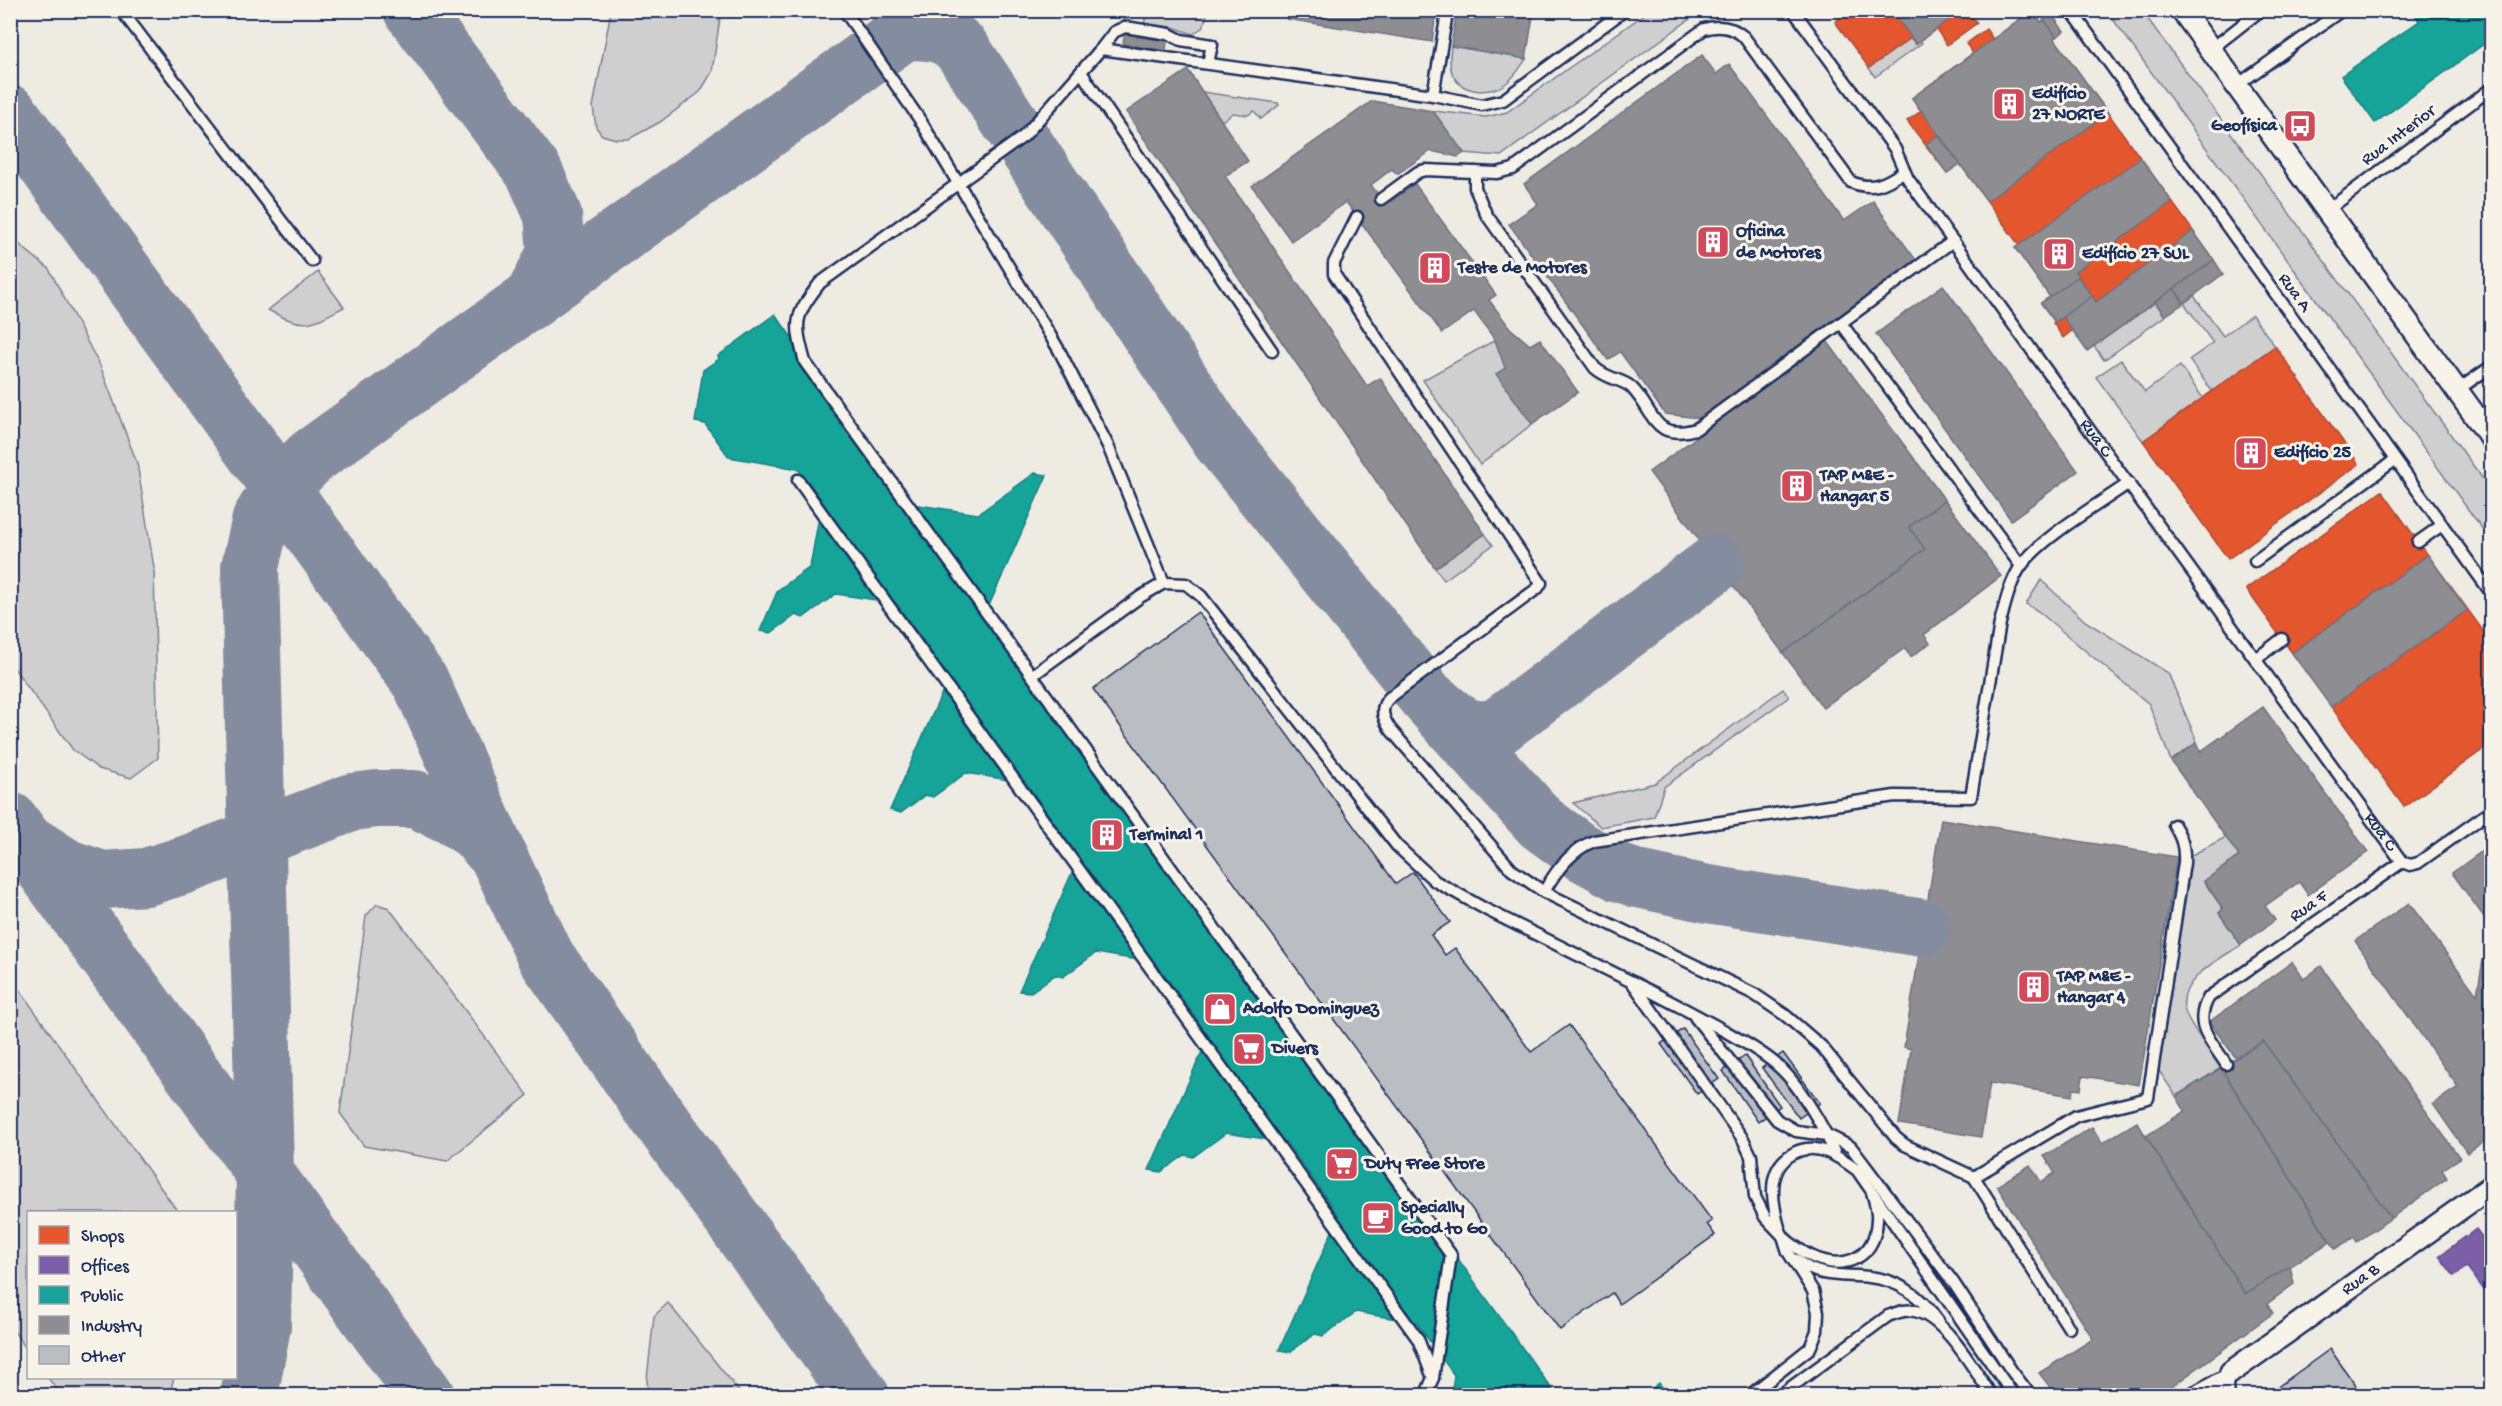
<svg xmlns="http://www.w3.org/2000/svg" width="2502" height="1406" viewBox="0 0 2502 1406" font-family="'Gochi Hand',sans-serif">
<style>
.green{fill:#cfcfcf;stroke:#757f96;stroke-width:1.5}
.shops{fill:#e4572e;stroke:#a84b3c;stroke-width:1.5}
.offices{fill:#7b5ea7;stroke:#5e5091;stroke-width:1.5}
.public{fill:#17a398;stroke:#188087;stroke-width:1.5}
.industry{fill:#8d8d92;stroke:#6b7182;stroke-width:1.5}
.lines{fill:none;stroke-linecap:round;stroke-linejoin:round}
.taxiway{stroke:#848da0;stroke-width:58}
.building{fill:#babdc2;stroke:#1b2f5e;stroke-width:1.5}
.service-casing{stroke:#1b2f5e;stroke-width:15}
.minor-casing{stroke:#1b2f5e;stroke-width:26}
.service{stroke:#f7f3e8;stroke-width:10}
.minor{stroke:#f7f3e8;stroke-width:21}
.labels{text-anchor:middle;dominant-baseline:central;stroke-width:6;stroke-linejoin:round;paint-order:stroke}
.poi-label{font-size:18px;font-weight:bold;fill:#1b2f5e;stroke:#f7f3e8;text-anchor:start}
.street-label{font-size:18px;fill:#1b2f5e;stroke:#f7f3e8}
</style>
<rect width="100%" height="100%" fill="#eeebe2"/>
<filter id="ink" filterUnits="userSpaceOnUse"><feTurbulence type="fractalNoise" baseFrequency=".0167" numOctaves="2"/><feDisplacementMap in="SourceGraphic" scale="12" xChannelSelector="R" yChannelSelector="G"/><feConvolveMatrix kernelMatrix="1 2 1 2 8 2 1 2 1" color-interpolation-filters="sRGB"/></filter>
<g filter="url(#ink)">
<g class="green">
<path d="M611,11H721L712,72L700,92L660,122L629,139H616L602,135L596,127L593,107Z"/>
<path d="M1147,11V10L1208,11L1203,27L1193,34L1173,27L1144,24Z"/>
<path d="M1649,11H1701L1501,156L1464,153L1433,111L1486,117L1507,112Z"/>
<path d="M2107,11H2142L2491,490V541Z"/>
<path d="M1911,38L1915,44L1920,41L1922,43L1875,77L1869,68Z"/>
<path d="M1451,46L1526,59C1520,68 1514,78 1505,84C1488,96 1456,93 1451,69C1449,62 1450,54 1451,46Z"/>
<path d="M1202,92L1278,103L1279,105L1261,119L1254,111L1248,115L1233,113L1222,121Z"/>
<path d="M11,240L15,241L49,269L101,368L137,463L154,568L158,758L131,778L99,769L73,750L11,664Z"/>
<path d="M318,272L344,307C308,326 305,329 268,310Z"/>
<path d="M2194,296L2223,336L2252,315L2275,346L2212,391L2189,360L2213,343L2184,303Z"/>
<path d="M2155,302L2165,316L2104,360L2094,346Z"/>
<path d="M1495,340L1532,424L1480,465L1423,380Z"/>
<path d="M2121,360L2145,392L2180,366L2203,398L2143,441L2096,377Z"/>
<path d="M1485,534L1493,545L1444,580L1435,568Z"/>
<path d="M2041,580L2085,621L2168,673L2201,751L2196,743L2171,761L2149,704L2038,611L2026,604Z"/>
<path d="M1783,689L1789,697L1664,787L1654,817L1601,827L1573,803L1655,783Z"/>
<path d="M2226,837L2239,856L2204,882L2223,909L2219,913L2241,945C2222,958 2179,978 2184,1008C2186,1021 2212,1054 2221,1068L2176,1096L2153,1062L2185,854L2192,855Z"/>
<path d="M377,904L389,908L528,1095L447,1161L364,1146L340,1113L366,916Z"/>
<path d="M11,978L178,1212H28V1351L10,1326Z"/>
<path d="M668,1303L742,1395H648L647,1379L654,1316Z"/>
<path d="M48,1378H174L169,1396L61,1395Z"/>
</g>
<g class="shops">
<path d="M1851,10H1968L1977,23L1947,45L1936,29L1916,44L1911,38L1869,68L1835,22Z"/>
<path d="M2032,10L2041,22L2045,20L2042,17L2048,12L2051,16L2052,15L2064,31L2054,38L2214,260L2087,351L2073,330L2063,338L2053,323L2055,322L2041,303L2050,297L2015,248L2019,245L1960,164L1947,173L1907,121L1921,111L1912,98L1973,53L1966,44L1986,29L1993,39Z"/>
<path d="M2275,346L2359,464L2228,559L2143,441Z"/>
<path d="M2382,491L2428,555L2292,653L2246,589Z"/>
<path d="M2428,555L2492,643V743L2404,807L2292,653Z"/>
</g>
<path class="offices" d="M2476,1229L2482,1237L2492,1230V1301L2467,1267L2454,1276L2439,1256Z"/>
<g class="public">
<path d="M2412,10H2492V38L2375,123L2341,76L2419,21Z"/>
<path d="M775,314L912,504L978,514L1035,473L1047,475L988,608L1557,1396H1451L1454,1375L1416,1322L1378,1316L1356,1312L1323,1336L1315,1334L1290,1352L1279,1350L1339,1216L1286,1142L1226,1133L1193,1157L1185,1155L1161,1172L1149,1170L1209,1036L1156,963L1096,953L1063,977L1055,975L1031,992L1019,991L1079,857L1026,783L966,773L933,797L925,795L901,813L890,810L949,677L896,603L836,594L803,618L796,615L771,633L760,631L778,590L810,567L822,500L798,469L729,457L705,424L695,422L703,370L719,359L718,356Z"/>
<path d="M1659,1383L1668,1396H1642Z"/>
</g>
<g class="industry">
<path d="M1285,10H1534L1526,59L1451,46L1456,15L1436,12L1432,42L1287,19L1288,11Z"/>
<path d="M1891,10H1962L1916,44Z"/>
<path d="M2033,10L2041,22L2045,20L2057,37L2054,38L2108,113L1987,201L1912,98Z"/>
<path d="M2048,12L2064,31L2057,37L2042,17Z"/>
<path d="M1125,32L1138,34L1137,37L1167,41L1166,51L1123,44Z"/>
<path d="M1702,55L1716,74L1729,64L1844,221L1873,201L1916,260L1699,418L1665,414L1620,352L1608,360L1509,224L1538,204L1524,184Z"/>
<path d="M1188,70L1248,161L1225,176L1367,386L1380,378L1485,534L1435,568L1126,112Z"/>
<path d="M1372,101L1433,111L1464,153L1458,157L1431,151L1397,174L1392,169L1371,185L1386,205L1415,184L1496,295L1489,300L1510,328L1530,345L1540,339L1578,392L1532,424L1496,374L1505,368L1495,340L1474,311L1442,333L1346,202L1291,241L1252,186Z"/>
<path d="M1938,135L1960,164L1947,173L1926,144Z"/>
<path d="M2141,158L2172,202L2075,272L2096,302L2193,231L2214,260L2087,351L2063,317L2055,322L2041,303L2050,297L2015,248Z"/>
<path d="M2214,260L2223,274L2184,303L2174,289Z"/>
<path d="M2078,277L2092,296L2055,322L2041,303Z"/>
<path d="M1943,285L2078,471L2011,520L1876,334Z"/>
<path d="M2174,289L2184,303L2165,316L2155,302Z"/>
<path d="M1827,341L1945,500L1909,527L1925,549L1783,653L1649,472Z"/>
<path d="M1945,500L2001,576L1924,635L1930,643L1911,657L1905,648L1823,708L1783,653L1925,549L1909,527Z"/>
<path d="M2428,555L2467,610L2331,707L2292,653Z"/>
<path d="M2263,707L2368,852L2308,895L2299,882L2265,906L2275,920L2241,945L2219,913L2223,909L2204,881L2239,856L2171,761L2196,743L2201,751Z"/>
<path d="M1941,819L2177,857L2139,1085L2083,1076L2081,1090L2073,1089L2072,1096L1990,1083L1981,1137L1899,1124L1911,1049L1904,1047Z"/>
<path d="M2492,844V928L2452,873Z"/>
<path d="M2409,903L2477,995L2483,960L2492,962V1136L2467,1153L2433,1104L2458,1087L2355,941Z"/>
<path d="M2292,962L2304,979L2321,966L2460,1158L2442,1170L2447,1178L2391,1218L2263,1041L2236,1058L2209,1022Z"/>
<path d="M2263,1041L2391,1218L2357,1242L2354,1237L2335,1249L2221,1068Z"/>
<path d="M2221,1068L2330,1242L2245,1294L2146,1136L2185,1111L2176,1096Z"/>
<path d="M2137,1122L2245,1294L2290,1266L2294,1284L2267,1304L2273,1313L2159,1396H2057L2039,1373L2093,1339L1997,1186L2030,1165L2041,1182L2055,1173L2044,1156L2092,1127L2102,1143Z"/>
</g>
<g class="lines">
<g class="taxiway">
<path d="M412,10L534,172L553,215L556,253L532,300"/>
<path d="M905,31C928,31 947,31 963,51L1220,440L1426,696L1541,823L1578,850L1620,873L1638,879L1708,894L1923,928"/>
<path d="M10,114L421,683L499,858L546,957L652,1108L861,1396"/>
<path d="M1433,702C1453,720 1471,737 1499,726L1715,564"/>
<path d="M10,821L426,1396"/>
<path d="M31,845L67,868L102,880L146,877L188,864L353,802L377,799H415L454,817L475,831L496,854"/>
<path d="M249,1396L262,1326L265,1171L250,567L261,519L280,488L311,457L905,31L927,10"/>
</g>
</g>
<g class="building">
<path d="M1198,612L1396,884L1413,872L1450,922L1431,935L1445,955L1455,948L1531,1052L1569,1025L1712,1221L1707,1224L1715,1235L1619,1304L1612,1293L1560,1330L1093,689Z"/>
<path d="M1683,1029L1719,1079L1697,1094L1661,1044Z"/>
<path d="M1783,1053L1820,1103L1799,1118L1762,1068Z"/>
<path d="M1745,1056L1780,1106L1758,1122L1723,1071Z"/>
<path d="M2330,1349L2363,1396H2265Z"/>
</g>
<g class="lines">
<defs>
<g id="service">
<path d="M121,10L312,261"/>
<path d="M844,10L920,120L1059,350L1108,446L1164,583"/>
<path id="s1" d="M1793,10L1895,149L1908,179L2402,862"/>
<path d="M2071,10L2492,594"/>
<path d="M1447,13L1433,95L1482,105L1503,100L1625,10"/>
<path d="M1101,49L1433,95"/>
<path d="M2210,50L2261,10"/>
<path d="M1081,72L1272,351"/>
<path d="M2236,86L2342,10"/>
<path d="M1475,172V188L1486,214L1595,368C1608,380 1624,379 1632,388C1656,413 1652,441 1696,429L1953,241"/>
<path d="M1381,199L1418,172L1425,170L1497,173L1513,169L1704,29C1719,25 1732,26 1744,37L1851,182C1872,191 1885,184 1903,172"/>
<path d="M2326,211L2492,88"/>
<path d="M1357,217L1334,263V274L1541,583L1538,588L1389,698C1379,708 1383,719 1391,730L1512,870L1544,892"/>
<path d="M1841,323L2021,566"/>
<path d="M2456,391L2492,366"/>
<path d="M798,480L1418,1339L1433,1378L1451,1255L805,362C794,321 794,317 820,283L1024,136L1101,49L1114,32L1125,27L1169,34L1181,40L1212,45L1208,63"/>
<path d="M2418,542L2442,525"/>
<path d="M2255,561L2395,460"/>
<path d="M2256,659L2282,639"/>
<path d="M1033,675L1140,597L1164,583L1186,584L1201,596L1397,846L1435,881L1487,910L1632,982"/>
<path d="M2402,862L2410,865L2418,863L2492,810"/>
<path d="M1695,1017L1777,1120L1796,1131L1827,1135L1851,1147L1953,1282L2011,1370L2031,1396"/>
<path d="M2226,1064C2211,1040 2192,1025 2209,997L2402,862"/>
<path d="M1974,1177L1905,1145L1896,1138L1821,1046L1785,1015L1754,994L1544,892C1556,870 1571,850 1594,841L1895,796L1971,797L2000,623C2005,604 2010,582 2021,566C2043,536 2098,505 2129,483"/>
<path d="M1872,1192C1874,1200 1878,1210 1877,1219C1876,1262 1838,1273 1805,1253C1799,1249 1787,1242 1783,1236C1777,1227 1773,1202 1773,1191C1773,1175 1779,1161 1794,1153C1817,1141 1839,1157 1857,1170L2014,1396"/>
<path d="M1797,1260C1818,1279 1843,1274 1869,1277C1900,1280 1921,1296 1938,1321"/>
<path d="M2069,1328L1974,1177L2076,1116L2148,1098L2184,863C2185,848 2182,838 2174,825"/>
<path d="M1425,1396L1433,1378"/>
<path d="M1749,1396L1810,1348L1817,1331L1818,1312L1813,1291L1788,1252L1783,1236L1765,1217L1755,1197L1751,1156L1743,1139L1632,982C1664,998 1694,1014 1725,1031C1743,1042 1763,1052 1778,1066C1799,1084 1825,1129 1835,1154"/>
<path d="M1779,1396L1888,1316C1896,1313 1905,1309 1915,1311C1946,1318 1974,1370 1992,1396"/>
<path d="M2186,1396L2231,1372"/>
<path d="M2211,1396L2227,1377"/>
<path d="M2228,1396L2227,1385L2230,1375"/>
</g>
<g id="minor">
<path d="M2182,10L2492,439"/>
<path id="s2" d="M2231,1372L2492,1186"/>
</g>
</defs>
<use href="#service" class="service-casing"/>
<use href="#minor" class="minor-casing"/>
<use href="#service" class="service"/>
<use href="#minor" class="minor"/>
</g>
</g>
<defs>
<symbol id="building-square" viewBox="-11 -11 22 22"><rect x="-9" y="-9" width="18" height="18" rx="4" fill="#d1495b" stroke="#f7f3e8"/><path d="M-4-6H4V6H1V3H-1V6H-4ZM-2.5-4.3h1.7v1.8h-1.7ZM.8-4.3h1.7v1.8H.8ZM-2.5-1h1.7V.8h-1.7ZM.8-1h1.7V.8H.8Z" fill="#fff"/></symbol>
<symbol id="bus-square" viewBox="-11 -11 22 22"><rect x="-9" y="-9" width="18" height="18" rx="4" fill="#d1495b" stroke="#f7f3e8"/><path d="M-5-6H5V4H4V6H2V4H-2V6H-4V4H-5ZM-3.5-4V0h7V-4ZM-3.5 1.2v1.5H-2V1.2ZM2 1.2v1.5H3.5V1.2Z" fill="#fff"/></symbol>
<symbol id="shop-square" viewBox="-11 -11 22 22"><rect x="-9" y="-9" width="18" height="18" rx="4" fill="#d1495b" stroke="#f7f3e8"/><path d="M-5-2.5h2.3a2.7 3.5 0 0 1 5.4 0H5L5.5 6h-11ZM-1.5-2.5h3a1.5 2.3 0 0 0-3 0Z" fill="#fff"/></symbol>
<symbol id="supermarket-square" viewBox="-11 -11 22 22"><rect x="-9" y="-9" width="18" height="18" rx="4" fill="#d1495b" stroke="#f7f3e8"/><path d="M-6-5.5h2.5l.6 2H6L4.5 2H-2.5L-4.4-4H-6ZM-1.5 3.2a1.3 1.3 0 1 0 .1 0ZM3 3.2a1.3 1.3 0 1 0 .1 0Z" fill="#fff"/></symbol>
<symbol id="cafe-square" viewBox="-11 -11 22 22"><rect x="-9" y="-9" width="18" height="18" rx="4" fill="#d1495b" stroke="#f7f3e8"/><path d="M-5.5-4.5H6V0H3Q3 3.5 0 3.5H-2.5Q-5.5 3.5-5.5 0ZM3-3.2v2h1.7v-2ZM-6 4.5H4V6H-6Z" fill="#fff"/></symbol>
</defs>
<g fill-rule="evenodd">
<use href="#building-square" x="1990" y="85" width="38" height="38"/>
<use href="#bus-square" x="2281" y="107" width="38" height="38"/>
<use href="#building-square" x="1694" y="223" width="38" height="38"/>
<use href="#building-square" x="2040" y="235" width="38" height="38"/>
<use href="#building-square" x="1416" y="249" width="38" height="38"/>
<use href="#building-square" x="2232" y="434" width="38" height="38"/>
<use href="#building-square" x="1778" y="467" width="38" height="38"/>
<use href="#building-square" x="1088" y="816" width="38" height="38"/>
<use href="#building-square" x="2015" y="968" width="38" height="38"/>
<use href="#shop-square" x="1201" y="990" width="38" height="38"/>
<use href="#supermarket-square" x="1230" y="1030" width="38" height="38"/>
<use href="#supermarket-square" x="1323" y="1145" width="38" height="38"/>
<use href="#cafe-square" x="1359" y="1199" width="38" height="38"/>
</g>
<g class="labels">
<g class="poi-label">
<text x="2032" y="94">Edifício<tspan x="2032" dy="21">27 NORTE</tspan></text>
<text x="2277" y="126" text-anchor="end">Geofísica</text>
<text x="1736" y="232">Oficina<tspan x="1736" dy="21">de Motores</tspan></text>
<text x="2082" y="254">Edifício 27 SUL</text>
<text x="1458" y="268">Teste de Motores</text>
<text x="2274" y="453">Edifício 25</text>
<text x="1820" y="476">TAP M&amp;E -<tspan x="1820" dy="21">Hangar 5</tspan></text>
<text x="1130" y="835">Terminal 1</text>
<text x="2057" y="977">TAP M&amp;E -<tspan x="2057" dy="21">Hangar 4</tspan></text>
<text x="1243" y="1009">Adolfo Dominguez</text>
<text x="1272" y="1049">Divers</text>
<text x="1365" y="1164">Duty Free Store</text>
<text x="1401" y="1208">Specially<tspan x="1401" dy="21">Good to Go</tspan></text>
</g>
<g class="street-label">
<text transform="translate(2399 136) rotate(-37)">Rua Interior</text>
<text transform="translate(2294 293) rotate(54)">Rua A</text>
<text stroke="none"><textPath href="#s1" startOffset="525">Rua C</textPath></text>
<text stroke="none"><textPath href="#s1" startOffset="1011">Rua C</textPath></text>
<text transform="translate(2309 907) rotate(-35)">Rua F</text>
<text stroke="none"><textPath href="#s2" startOffset="159">Rua B</textPath></text>
</g>
</g>
<rect width="2502" height="1406" fill="none" stroke="#f7f3e8" stroke-width="36"/>
<rect x="18" y="18" width="2466" height="1370" fill="none" stroke="#1b2f5e" stroke-width="2" filter="url(#ink)"/>
<rect x="27" y="1211" width="210" height="168" fill="#f7f3e8" stroke="#9fa5b1" stroke-width="1.5"/>
<rect x="39" y="1226" width="30" height="18" fill="#e4572e" stroke="#9fa5b1" stroke-width="1.5"/>
<text x="81" y="1241" font-size="18" fill="#1b2f5e">Shops</text>
<rect x="39" y="1256" width="30" height="18" fill="#7b5ea7" stroke="#9fa5b1" stroke-width="1.5"/>
<text x="81" y="1271" font-size="18" fill="#1b2f5e">Offices</text>
<rect x="39" y="1286" width="30" height="18" fill="#17a398" stroke="#9fa5b1" stroke-width="1.5"/>
<text x="81" y="1301" font-size="18" fill="#1b2f5e">Public</text>
<rect x="39" y="1316" width="30" height="18" fill="#8d8d92" stroke="#9fa5b1" stroke-width="1.5"/>
<text x="81" y="1331" font-size="18" fill="#1b2f5e">Industry</text>
<rect x="39" y="1346" width="30" height="18" fill="#babdc2" stroke="#9fa5b1" stroke-width="1.5"/>
<text x="81" y="1361" font-size="18" fill="#1b2f5e">Other</text>
</svg>
